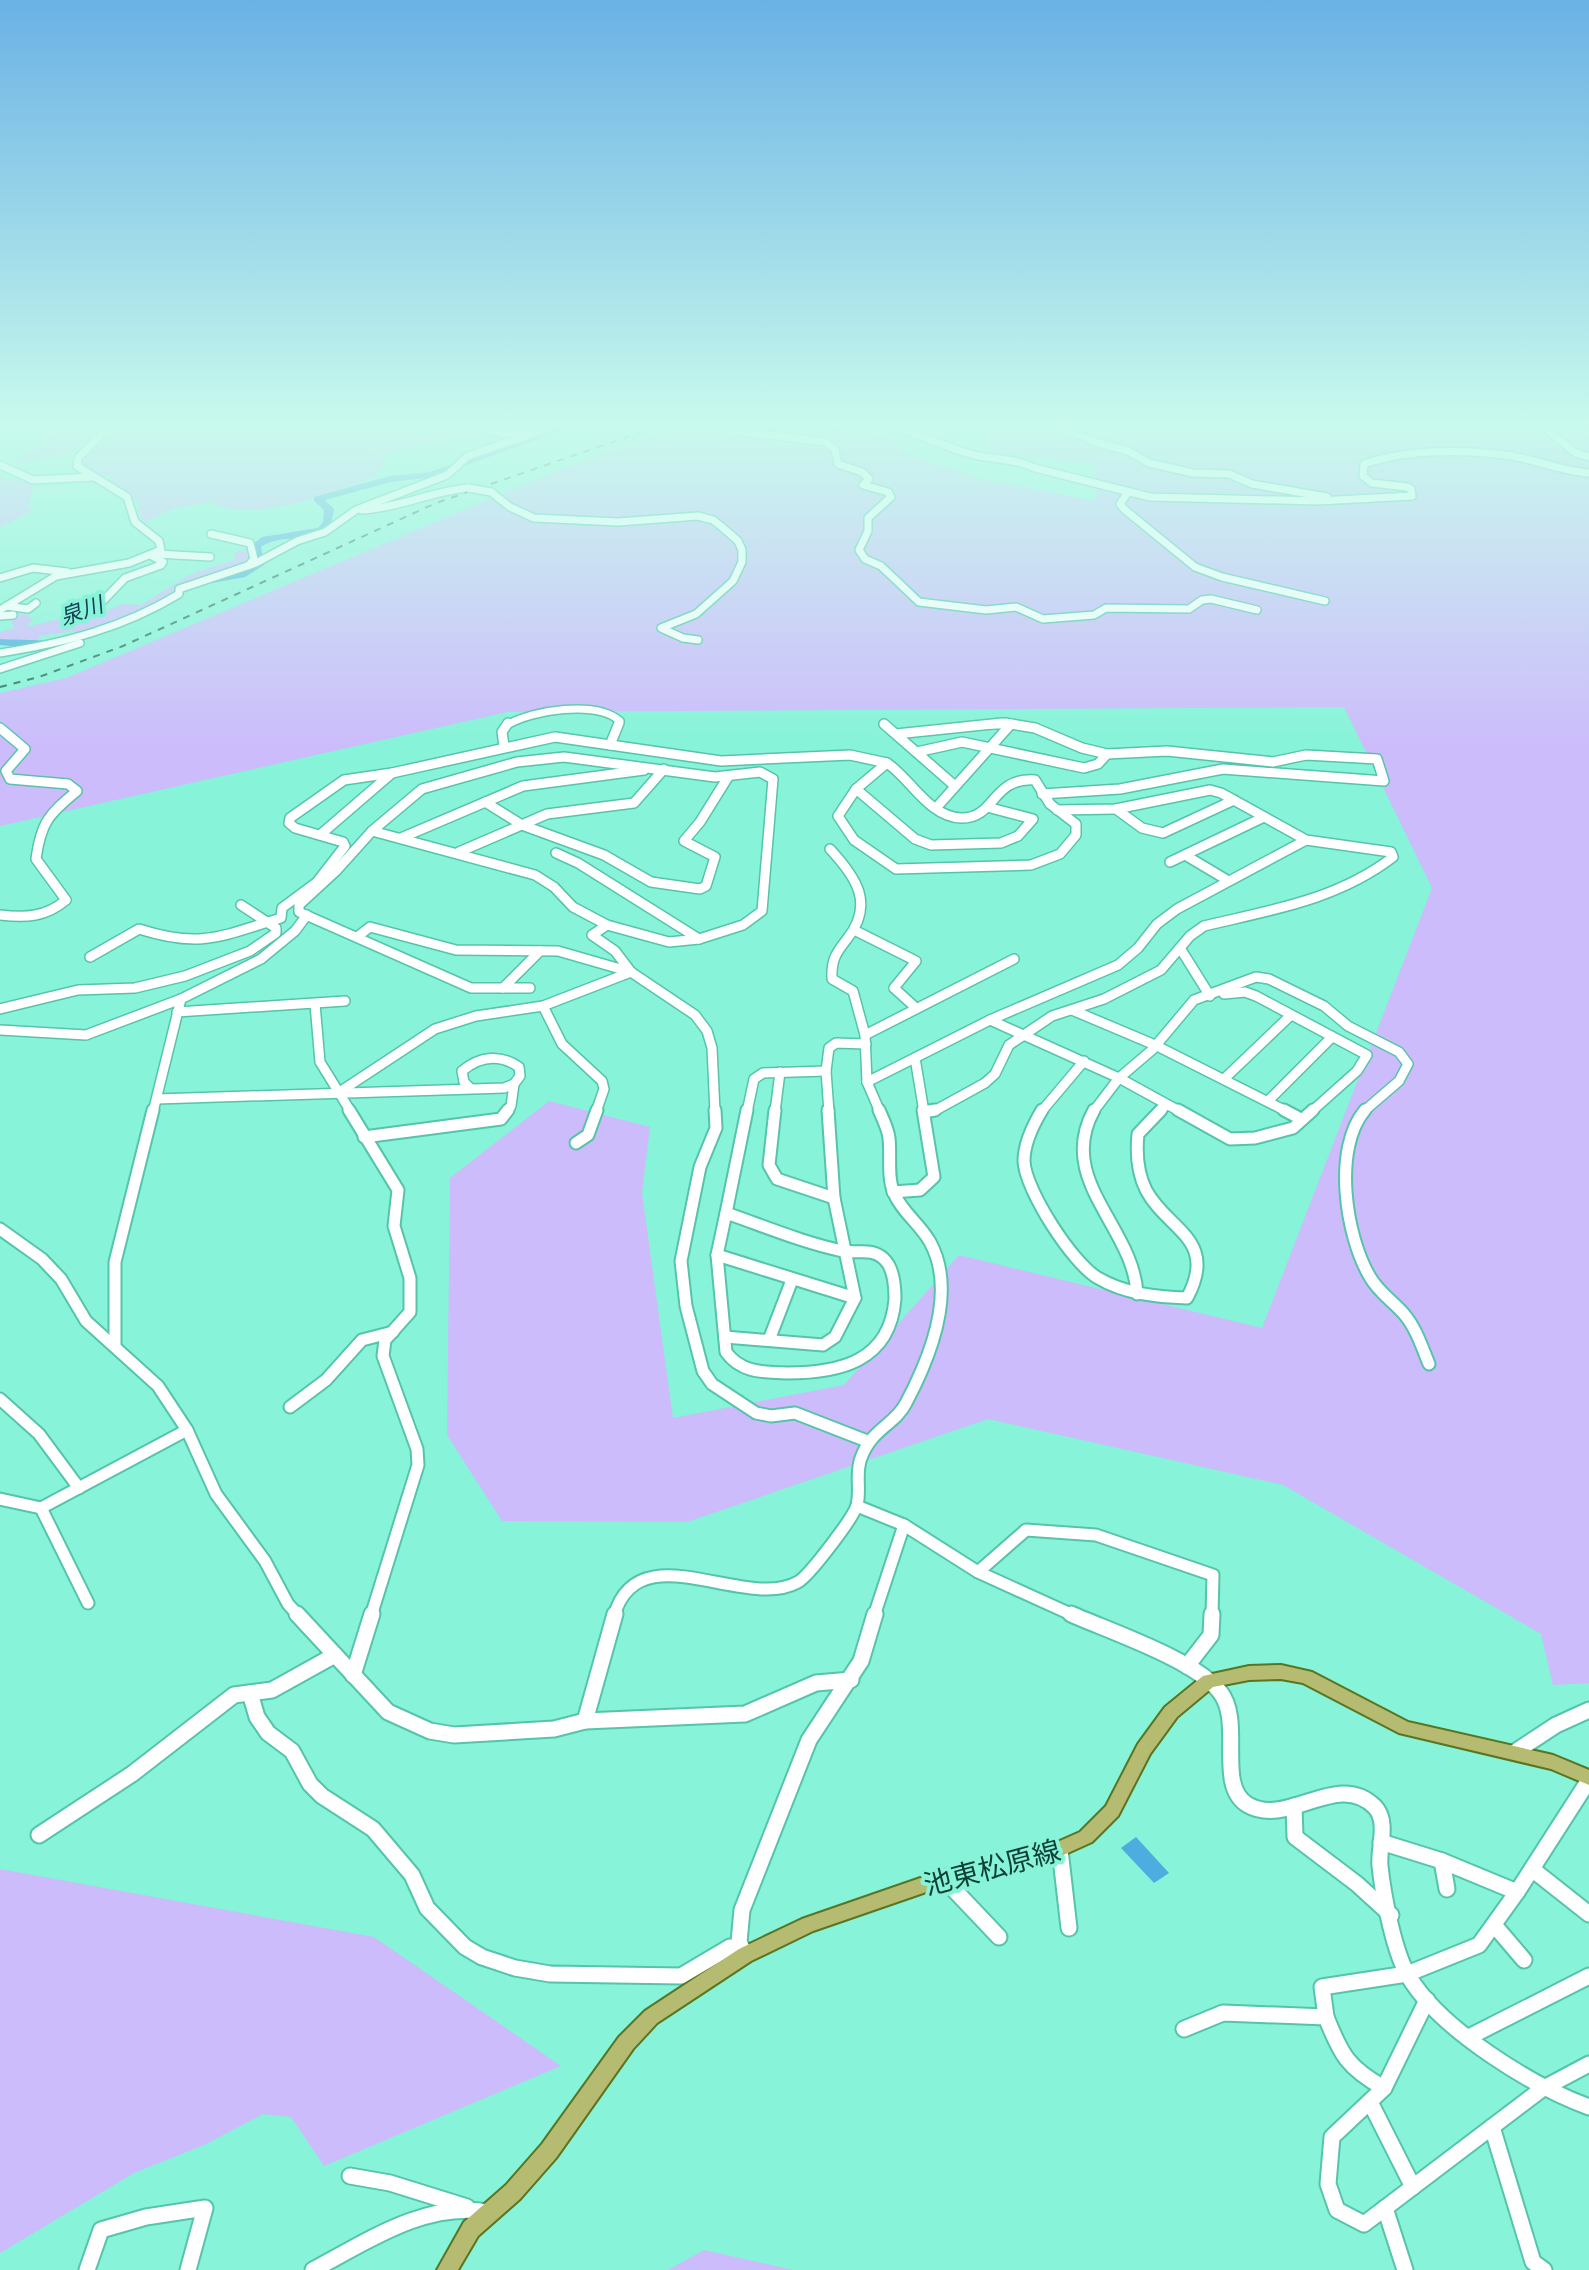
<svg xmlns="http://www.w3.org/2000/svg" width="1589" height="2270" viewBox="0 0 1589 2270" font-family="Ubuntu,'Noto Sans JP',sans-serif">
<style>
.green{fill:#ccbcfb}
.water{fill:#4eade0}
.lines{fill:none;stroke-linecap:round;stroke-linejoin:round}
.river{fill:#4eade0;fill-rule:evenodd}
.minor-far3-casing{stroke:#56c4ab;stroke-width:10}
.minor-far2-casing{stroke:#56c4ab;stroke-width:12}
.minor-far1-casing{stroke:#56c4ab;stroke-width:15}
.minor-casing{stroke:#56c4ab;stroke-width:19}
.major-casing{stroke:#5a741f;stroke-width:4}
.minor-far3{stroke:#fff;stroke-width:7}
.minor-far2{stroke:#fff;stroke-width:9}
.minor-far1{stroke:#fff;stroke-width:11}
.minor{stroke:#fff;stroke-width:15}
.major{fill:#b5bc71;fill-rule:evenodd}
.rail{stroke:#2e6e60;stroke-width:2;stroke-dasharray:7 7;stroke-linecap:butt}
.minor-bridge-casing{stroke:#56c4ab;stroke-width:10;stroke-linecap:butt}
.minor-bridge{stroke:#fff;stroke-width:7}
.labels{text-anchor:middle;dominant-baseline:central;stroke-width:8;stroke-linejoin:round;paint-order:stroke}
.far-water-label{font-size:22px;font-style:italic;fill:#143c52;stroke:#87f3d8}
.near-street-label{font-size:28px;fill:#0e3f35;stroke:#87f3d8}
</style>
<rect width="100%" height="100%" fill="#87f3d8"/>
<g class="green">
<path d="M52,427H101L100,433L68,454L21,463L15,461L47,438Z"/>
<path d="M114,427H488L484,432L379,454L372,448L377,456L387,457L376,476C331,493 259,523 211,503L214,497L206,503L173,509L145,522L139,517L138,501L109,479L116,474L105,476L87,472L82,460L113,434Z"/>
<path d="M676,427H828L857,433L870,431L884,435L915,458L986,480L1096,501L1095,464L993,453L982,427H1589V1683L1553,1685L1541,1634L1283,1485L988,1419L687,1522L502,1521L447,1435L450,1178L549,1101L650,1127L642,1193L673,1418L844,1385L959,1255L1262,1328L1432,888L1344,707L507,712L0,826V693L66,678L537,479Z"/>
<path d="M0,475L6,480L11,478L34,485L28,509L35,510L0,527Z"/>
<path d="M245,549L250,562L175,590L150,609L77,634L73,631L40,636L37,643L0,640V632L14,628L11,621L18,614L29,615L32,621L27,625L30,626L58,619L92,617L122,604L141,605L189,575L236,559L233,553Z"/>
<path d="M0,1869L374,1937L561,2066L324,2166L291,2117L263,2114L204,2145L134,2173L0,2253Z"/>
<path d="M704,2250L793,2270H668Z"/>
</g>
<path class="water" d="M1136,1837L1169,1873L1154,1883L1121,1848Z"/>
<g class="lines">
<g class="river">
<path d="M558,427H571L434,477L391,482L325,500L334,509C329,554 288,528 261,547L264,565L245,577L206,584L201,581C217,572 238,575 255,562L251,546L262,537L318,528L323,522L324,510L314,501V497L390,476L430,472Z"/>
<path d="M0,639C11,640 46,639 53,643L34,648L0,645Z"/>
</g>
<defs>
<g id="minor-far3">
<path d="M498,427L494,431L505,434L526,432"/>
<path d="M726,427L736,431L826,442L835,450L838,464L862,472L869,479L863,485L888,492L891,497L868,518V531L859,550L865,559L881,566L919,602L986,610L1016,607L1043,619L1094,615L1106,608L1189,609L1202,600L1211,599L1257,610"/>
<path d="M893,427C922,434 950,450 979,456C999,460 1016,459 1035,468L1150,497L1318,501L1412,496L1411,489L1407,487L1372,483L1363,476L1364,464C1407,449 1466,449 1511,456C1537,460 1562,471 1589,473"/>
<path d="M1062,427L1098,443L1128,451L1149,463L1193,473L1229,474L1252,484L1327,497"/>
<path d="M1554,427L1549,431L1552,434L1576,453L1589,457"/>
<path d="M0,465L33,480L93,477"/>
<path d="M491,492L510,507L534,518L618,522L698,516L713,520L722,527L738,541L742,550V562L733,581L696,614L661,628L683,638L698,640"/>
<path d="M1128,492L1120,504L1124,509L1195,567L1222,577L1325,601"/>
<path d="M362,510C399,508 432,491 468,488"/>
<path d="M211,534L250,543L254,559L249,565"/>
<path d="M157,554L210,557"/>
<path d="M0,578L33,568L67,572"/>
<path d="M100,604L125,578L161,565L163,562L152,556"/>
<path d="M6,606L28,609L36,603"/>
<path d="M0,610L56,576L129,563L161,550L159,541L135,522L127,497L77,466L78,458L109,427"/>
<path d="M0,616L13,615"/>
<path d="M0,653C64,643 123,628 179,594V589L256,563L297,541L325,532L356,510L447,475L468,456L548,428"/>
<path d="M0,669L80,643"/>
<path d="M507,725C532,710 596,700 620,721L618,725"/>
<path d="M983,725H1018"/>
</g>
<g id="minor-far2">
<path d="M1005,723L1035,728L1082,748L1107,754L1167,751L1273,762L1306,755L1377,759L1384,781L1223,769L1120,789L1042,794"/>
<path d="M884,724L955,786"/>
<path d="M0,728L25,749L6,771L10,779L68,784L77,791C49,814 41,822 36,859L66,900C46,917 26,918 0,915"/>
<path d="M896,734L1002,723"/>
<path d="M610,745L619,723"/>
<path d="M504,746L502,732L508,723"/>
<path d="M917,752L962,742L1084,768L1098,764L1107,754"/>
<path d="M564,757L715,777L760,772L773,779L762,911L743,925L699,939L669,942L607,925L573,907L554,887L535,875L372,831L422,789L517,762Z"/>
<path d="M887,763C911,779 929,817 961,818C996,819 991,777 1035,780L1050,804L1076,824V835L1060,854L1031,865L896,869L854,840L838,816L856,789Z"/>
<path d="M856,789L915,839L931,845L1001,843L1018,836L1033,819L987,807"/>
<path d="M485,802L522,825L604,855L651,882L700,889L706,886L715,857L684,841L700,822L728,777"/>
<path d="M936,808L1011,724"/>
<path d="M1116,809L1142,828L1163,833L1234,800"/>
<path d="M372,831L336,871L299,905V912L471,988H503"/>
<path d="M320,835L392,773"/>
<path d="M401,838L523,786L644,770"/>
<path d="M830,849C856,877 875,904 847,939C836,953 831,960 832,979L853,991L865,1035L867,1082L880,1112"/>
<path d="M459,852L547,814L634,803L664,769"/>
<path d="M556,853L578,863L699,939"/>
<path d="M1185,855L1227,880"/>
<path d="M1170,862L1264,817"/>
<path d="M607,925L592,935L615,951L631,972"/>
<path d="M854,930L916,961L894,988L916,1008"/>
<path d="M357,937L370,927L456,950L558,951L631,972L695,1015L707,1031L712,1048L715,1112"/>
<path d="M1180,948L1210,996"/>
<path d="M90,957L139,929C202,949 221,936 281,918L282,908L317,882L345,846L343,842L295,828L289,823L290,818L344,780L392,773L555,737L721,761L850,755L887,763"/>
<path d="M530,988H503L540,951"/>
<path d="M1224,994L1245,992L1256,996L1367,1055L1357,1071L1311,1112"/>
<path d="M315,1004L320,1062L351,1112"/>
<path d="M543,1006L562,1044L602,1081L604,1089L596,1112"/>
<path d="M0,1009L78,990L135,988L185,976L250,951L276,933V928L241,905"/>
<path d="M1072,1010L1155,1045L1288,1112"/>
<path d="M177,1012L345,1001"/>
<path d="M990,1020L1119,1078L1181,1112"/>
<path d="M0,1030L86,1035L181,999L261,959L295,931L307,915"/>
<path d="M865,1035L1014,959"/>
<path d="M915,1058L924,1112"/>
<path d="M1224,1079L1290,1016"/>
<path d="M867,1082L990,1020L1118,965L1138,948L1157,924L1177,909L1306,840"/>
<path d="M341,1091L435,1029L476,1016L543,1006L631,972"/>
<path d="M157,1099L504,1088L514,1084L520,1076L519,1067C500,1054 480,1056 462,1071L464,1082L471,1089"/>
<path d="M1268,1101L1331,1038"/>
<path d="M153,1112L181,999"/>
<path d="M506,1112L511,1106L514,1084"/>
<path d="M747,1112L754,1079L763,1073L826,1071"/>
<path d="M775,1112L780,1072"/>
<path d="M829,1112L826,1071L829,1048L836,1043L866,1044"/>
<path d="M924,1112L936,1110L985,1083L995,1074L1009,1045L1052,1016L1104,999L1161,970L1190,936L1204,926C1271,910 1337,900 1393,857L1391,852L1306,840L1221,793L1210,790L1116,809L1057,810"/>
<path d="M1041,1112L1084,1061"/>
<path d="M1093,1112L1119,1078L1152,1050L1194,1000L1256,977L1269,979L1324,1006L1348,1026L1399,1052L1408,1064L1399,1081L1363,1112"/>
<path d="M1159,1112L1166,1105"/>
</g>
<g id="minor-far1">
<path d="M349,1110L398,1190L394,1226L410,1278V1312L385,1340L383,1356L417,1449L418,1465L371,1616"/>
<path d="M715,1110L716,1128L700,1167L681,1261L686,1306L703,1371L712,1384L756,1413L771,1416L795,1413L867,1441"/>
<path d="M775,1110L769,1165L777,1179L834,1198"/>
<path d="M1042,1110C1033,1125 1024,1143 1024,1161C1025,1190 1073,1264 1098,1278C1125,1294 1157,1297 1187,1298C1219,1239 1167,1230 1146,1190C1137,1172 1136,1154 1138,1134L1161,1110"/>
<path d="M1094,1110C1055,1180 1134,1227 1137,1294"/>
<path d="M1178,1110L1230,1139L1255,1138L1293,1128L1313,1110"/>
<path d="M1284,1110L1301,1119"/>
<path d="M1365,1110C1332,1149 1346,1237 1370,1277C1379,1293 1393,1301 1404,1314C1416,1328 1422,1347 1429,1364"/>
<path d="M924,1112L935,1110"/>
<path d="M364,1137L501,1119L508,1110"/>
<path d="M576,1143L588,1135L597,1110"/>
<path d="M893,1192L920,1190L934,1177L923,1110"/>
<path d="M726,1213C764,1226 804,1243 843,1251C857,1254 872,1247 884,1259C894,1268 895,1286 895,1299C890,1362 839,1373 787,1373C763,1372 741,1373 726,1352L717,1255Z"/>
<path d="M726,1213L747,1110"/>
<path d="M0,1229L42,1259L61,1279L86,1321L158,1386L187,1430L216,1494L265,1561L288,1604L299,1616"/>
<path d="M717,1255L855,1298"/>
<path d="M725,1337L823,1345L835,1337L855,1298L834,1198L828,1110"/>
<path d="M769,1340L792,1280"/>
<path d="M115,1345V1262L153,1110"/>
<path d="M0,1399L39,1434L79,1488"/>
<path d="M290,1407L326,1380L362,1340L393,1332"/>
<path d="M0,1499L41,1508L187,1430"/>
<path d="M857,1506L904,1525L978,1572L1075,1616"/>
<path d="M41,1508L88,1603"/>
<path d="M978,1572L1026,1530L1096,1535L1213,1575L1212,1616"/>
<path d="M614,1616C638,1531 745,1612 798,1582C809,1576 854,1517 857,1505C861,1490 855,1473 861,1458C872,1428 895,1425 906,1403C931,1356 957,1291 930,1242C920,1224 901,1211 894,1193C887,1178 891,1155 889,1138C888,1129 883,1119 879,1110"/>
<path d="M874,1616L904,1525"/>
</g>
<g id="minor">
<path d="M297,1614L388,1712L430,1731L454,1735L554,1729L585,1721L615,1614"/>
<path d="M1071,1614C1109,1631 1196,1660 1220,1692C1244,1722 1215,1786 1248,1805C1288,1828 1338,1769 1375,1807C1389,1822 1378,1849 1380,1866C1383,1895 1394,1953 1409,1977C1441,2030 1532,2086 1589,2107"/>
<path d="M1187,1666L1211,1635L1212,1614"/>
<path d="M353,1675L372,1614"/>
<path d="M250,1693L257,1717L268,1733L292,1751L310,1784L322,1796L373,1829L412,1875L427,1908L465,1947L482,1957L515,1968L550,1974L681,1976L730,1947L745,1955"/>
<path d="M585,1721L745,1714L816,1683L851,1680"/>
<path d="M1515,1752L1556,1725L1589,1710"/>
<path d="M1294,1806L1295,1837L1357,1884L1391,1915"/>
<path d="M39,1835L132,1774L234,1695L272,1690L335,1655"/>
<path d="M1381,1842L1442,1861L1517,1892L1589,1780"/>
<path d="M1060,1850L1069,1928"/>
<path d="M1442,1861L1447,1889"/>
<path d="M1532,1869L1589,1914"/>
<path d="M943,1878L999,1937"/>
<path d="M1495,1926L1524,1960"/>
<path d="M745,1954L739,1942L742,1910L809,1740L861,1661L875,1614"/>
<path d="M1427,2000L1384,2088L1332,2137L1328,2184L1337,2210L1364,2224L1542,2089L1589,2064"/>
<path d="M1326,2017C1341,2055 1348,2068 1384,2088"/>
<path d="M1184,2029L1223,2013L1326,2017L1322,1987L1407,1974L1479,1945L1517,1892"/>
<path d="M1471,2036L1589,1976"/>
<path d="M1370,2102L1413,2187"/>
<path d="M1492,2127L1533,2262L1544,2270"/>
<path d="M350,2176L390,2183L467,2207"/>
<path d="M1385,2208L1405,2270"/>
<path d="M87,2270L101,2230L146,2217L205,2208L188,2270"/>
<path d="M313,2270C366,2242 425,2201 488,2212"/>
</g>
<path id="major" d="M1281,1665L1312,1672L1408,1722L1553,1755L1589,1770V1785L1551,1769L1399,1733L1303,1683L1281,1679L1249,1680L1213,1687L1177,1717L1150,1754L1118,1816L1092,1842L1048,1862L958,1881L813,1931L751,1961L657,2023L633,2049L556,2158L520,2199L478,2236L458,2270H437L464,2222L506,2185L542,2144L619,2037L645,2011L739,1949L802,1919L958,1865L1046,1847L1080,1832L1106,1806L1138,1744L1165,1707L1203,1676L1249,1666Z"/>
</defs>
<use href="#minor-far3" class="minor-far3-casing"/>
<use href="#minor-far2" class="minor-far2-casing"/>
<use href="#minor-far1" class="minor-far1-casing"/>
<use href="#minor" class="minor-casing"/>
<use href="#major" class="major-casing"/>
<use href="#minor-far3" class="minor-far3"/>
<use href="#minor-far2" class="minor-far2"/>
<use href="#minor-far1" class="minor-far1"/>
<use href="#minor" class="minor"/>
<use href="#major" class="major"/>
<path class="rail" d="M0,687L39,677L123,646L436,503L656,427"/>
<defs>
<path id="minor-bridge" d="M468,488L491,492"/>
</defs>
<use href="#minor-bridge" class="minor-bridge-casing"/>
<use href="#minor-bridge" class="minor-bridge"/>
</g>
<linearGradient id="sky" x2="0" y2="1"><stop stop-color="#6ab1e5"/><stop offset="0.57" stop-color="#c9faed"/><stop offset="1" stop-color="#c9faed" stop-opacity="0"/></linearGradient>
<rect width="1589" height="745" fill="url(#sky)"/>
<g class="labels">
<g class="far-water-label">
<text transform="translate(81 610) rotate(-19)">泉川</text>
</g>
<g class="near-street-label">
<text transform="translate(992 1867) rotate(-15)">池東松原線</text>
</g>
</g>
</svg>
